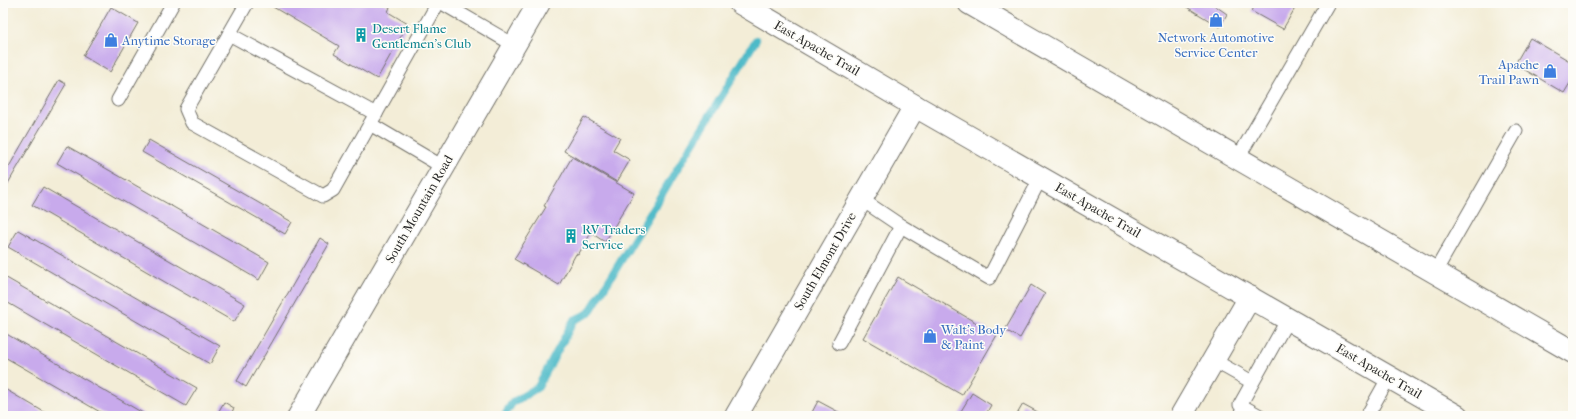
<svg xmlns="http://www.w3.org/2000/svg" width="1576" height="419" viewBox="0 0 1576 419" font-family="'IM FELL French Canon',serif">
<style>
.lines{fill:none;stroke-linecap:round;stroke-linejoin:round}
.stream{stroke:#4dbac8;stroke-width:8}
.building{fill:#c8aaec}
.lane-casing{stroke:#716f67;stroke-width:15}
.street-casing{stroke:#716f67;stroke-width:24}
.primary-casing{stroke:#716f67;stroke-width:24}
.lane{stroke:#fff;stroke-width:13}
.street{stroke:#fff;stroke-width:22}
.primary{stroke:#fff;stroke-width:22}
.labels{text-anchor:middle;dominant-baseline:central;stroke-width:3;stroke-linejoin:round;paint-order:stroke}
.culture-label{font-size:13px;fill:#0d838f;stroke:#fdfcf7;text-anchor:start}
.shop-label{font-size:13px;fill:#366cbe;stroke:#fdfcf7;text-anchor:start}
.street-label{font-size:13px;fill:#2b2b2b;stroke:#fdfcf7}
</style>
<rect width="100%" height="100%" fill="#fdfcf7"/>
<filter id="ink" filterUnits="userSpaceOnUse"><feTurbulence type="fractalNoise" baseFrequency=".025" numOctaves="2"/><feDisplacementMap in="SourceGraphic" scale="8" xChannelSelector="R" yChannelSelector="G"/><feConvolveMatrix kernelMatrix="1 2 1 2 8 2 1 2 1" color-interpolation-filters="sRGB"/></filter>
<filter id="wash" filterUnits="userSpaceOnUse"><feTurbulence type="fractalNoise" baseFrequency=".012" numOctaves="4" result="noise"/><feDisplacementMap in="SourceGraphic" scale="16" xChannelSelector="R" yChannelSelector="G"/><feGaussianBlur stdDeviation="0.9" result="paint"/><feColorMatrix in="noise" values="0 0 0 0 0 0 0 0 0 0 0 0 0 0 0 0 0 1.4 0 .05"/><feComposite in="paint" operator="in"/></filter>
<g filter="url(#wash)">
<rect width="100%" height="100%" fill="#f3edd7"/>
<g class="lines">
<path class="stream" d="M504,416L512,403L538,387L574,320L589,313L756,40"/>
</g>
<g id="blocks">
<g class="building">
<path d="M276,3H383L390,7L388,12L408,24L377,79L334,54L339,46L273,7Z"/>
<path d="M1180,3H1215L1214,5L1227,14L1220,27Z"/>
<path d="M1256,3H1298L1283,29L1251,11Z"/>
<path d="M111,7L138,23L110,72L83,56Z"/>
<path d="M1530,38L1573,63V78L1564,93L1515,64Z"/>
<path d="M59,80L66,84L3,192V177Z"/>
<path d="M584,117L620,138L613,150L630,160L617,182L564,151Z"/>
<path d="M149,140L292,222L285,234L142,152Z"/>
<path d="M67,146L269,262L259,280L57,163Z"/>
<path d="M572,157L634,193L605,242L591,233L578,255L576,254L559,285L514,259L546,207L544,206Z"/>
<path d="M43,187L245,304L234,322L32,205Z"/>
<path d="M18,230L220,346L210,364L8,247Z"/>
<path d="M320,238L329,244L246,387L237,381Z"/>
<path d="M3,276L197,388L186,406L3,300Z"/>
<path d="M898,277L997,335L962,395L863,338Z"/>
<path d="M1031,285L1045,294L1020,338L1005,330Z"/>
<path d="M3,332L148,416H107L3,356Z"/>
<path d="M3,388L51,416H12L3,411Z"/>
<path d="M972,393L991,405L985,416H958Z"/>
<path d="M818,401L846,416H810Z"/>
<path d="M224,402L234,408L230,416H216Z"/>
<path d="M1023,404L1045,416H1016Z"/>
</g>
</g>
</g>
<g filter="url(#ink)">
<use href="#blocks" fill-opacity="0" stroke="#716f67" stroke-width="1"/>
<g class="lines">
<defs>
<g id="lane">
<path d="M247,3L186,109L192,123L323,196L333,190L438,3"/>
<path d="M442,3L514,45"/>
<path d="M229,34L376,114"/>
<path d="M118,100L173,3"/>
<path d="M370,124L443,167"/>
<path d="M1238,158L1328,3"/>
<path d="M861,199L901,226"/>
<path d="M1435,272L1516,131"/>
<path d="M839,343L901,226L989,278L1041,177"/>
<path d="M1213,360L1252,382"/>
<path d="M1260,416L1240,405L1288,319"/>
<path d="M1367,416L1389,377"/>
</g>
<g id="street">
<path d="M299,416L539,3"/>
<path d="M736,416L915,106"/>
<path d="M1181,416L1250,297"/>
</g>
<g id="primary">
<path d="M740,3L915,106L1457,416"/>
<path d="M969,3L1573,352"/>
</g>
</defs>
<use href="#lane" class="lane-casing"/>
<use href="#street" class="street-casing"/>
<use href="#primary" class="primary-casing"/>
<use href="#lane" class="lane"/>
<use href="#street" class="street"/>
<use href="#primary" class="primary"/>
</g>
</g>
<defs>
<symbol id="shop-bare" viewBox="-9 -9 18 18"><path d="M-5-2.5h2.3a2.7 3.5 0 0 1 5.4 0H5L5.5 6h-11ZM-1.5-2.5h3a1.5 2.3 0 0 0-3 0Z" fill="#3f7fe0" stroke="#fdfcf7" stroke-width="2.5" paint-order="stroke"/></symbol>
<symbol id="building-bare" viewBox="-9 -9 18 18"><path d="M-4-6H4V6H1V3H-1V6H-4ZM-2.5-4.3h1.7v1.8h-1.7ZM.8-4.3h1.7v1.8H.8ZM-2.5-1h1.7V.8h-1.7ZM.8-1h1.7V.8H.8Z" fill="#0f9aa8" stroke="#fdfcf7" stroke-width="2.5" paint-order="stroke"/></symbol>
</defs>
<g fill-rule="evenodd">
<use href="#shop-bare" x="1206" y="10" width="20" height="20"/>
<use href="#building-bare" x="351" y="25" width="20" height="20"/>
<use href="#shop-bare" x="101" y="30" width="20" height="20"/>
<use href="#shop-bare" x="1540" y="61" width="20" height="20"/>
<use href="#building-bare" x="561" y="226" width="20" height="20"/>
<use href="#shop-bare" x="920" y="326" width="20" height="20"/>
</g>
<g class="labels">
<g class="culture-label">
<text x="372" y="28">Desert Flame<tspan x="372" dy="15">Gentlemen's Club</tspan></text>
<text x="582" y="229">RV Traders<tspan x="582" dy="15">Service</tspan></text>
</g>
<g class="shop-label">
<text x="1216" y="37" text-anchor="middle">Network Automotive<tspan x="1216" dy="15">Service Center</tspan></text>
<text x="122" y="40">Anytime Storage</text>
<text x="1539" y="64" text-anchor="end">Apache<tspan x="1539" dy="15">Trail Pawn</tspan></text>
<text x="941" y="329">Walt's Body<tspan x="941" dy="15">&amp; Paint</tspan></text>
</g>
<g class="street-label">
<text transform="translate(817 48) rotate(30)">East Apache Trail</text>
<text transform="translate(419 209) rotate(-60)">South Mountain Road</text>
<text transform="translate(1098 210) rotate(30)">East Apache Trail</text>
<text transform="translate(825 261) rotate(-60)">South Elmont Drive</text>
<text transform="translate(1379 371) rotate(30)">East Apache Trail</text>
</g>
</g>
<rect width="1576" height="419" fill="none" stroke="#fdfcf7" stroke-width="16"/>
</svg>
